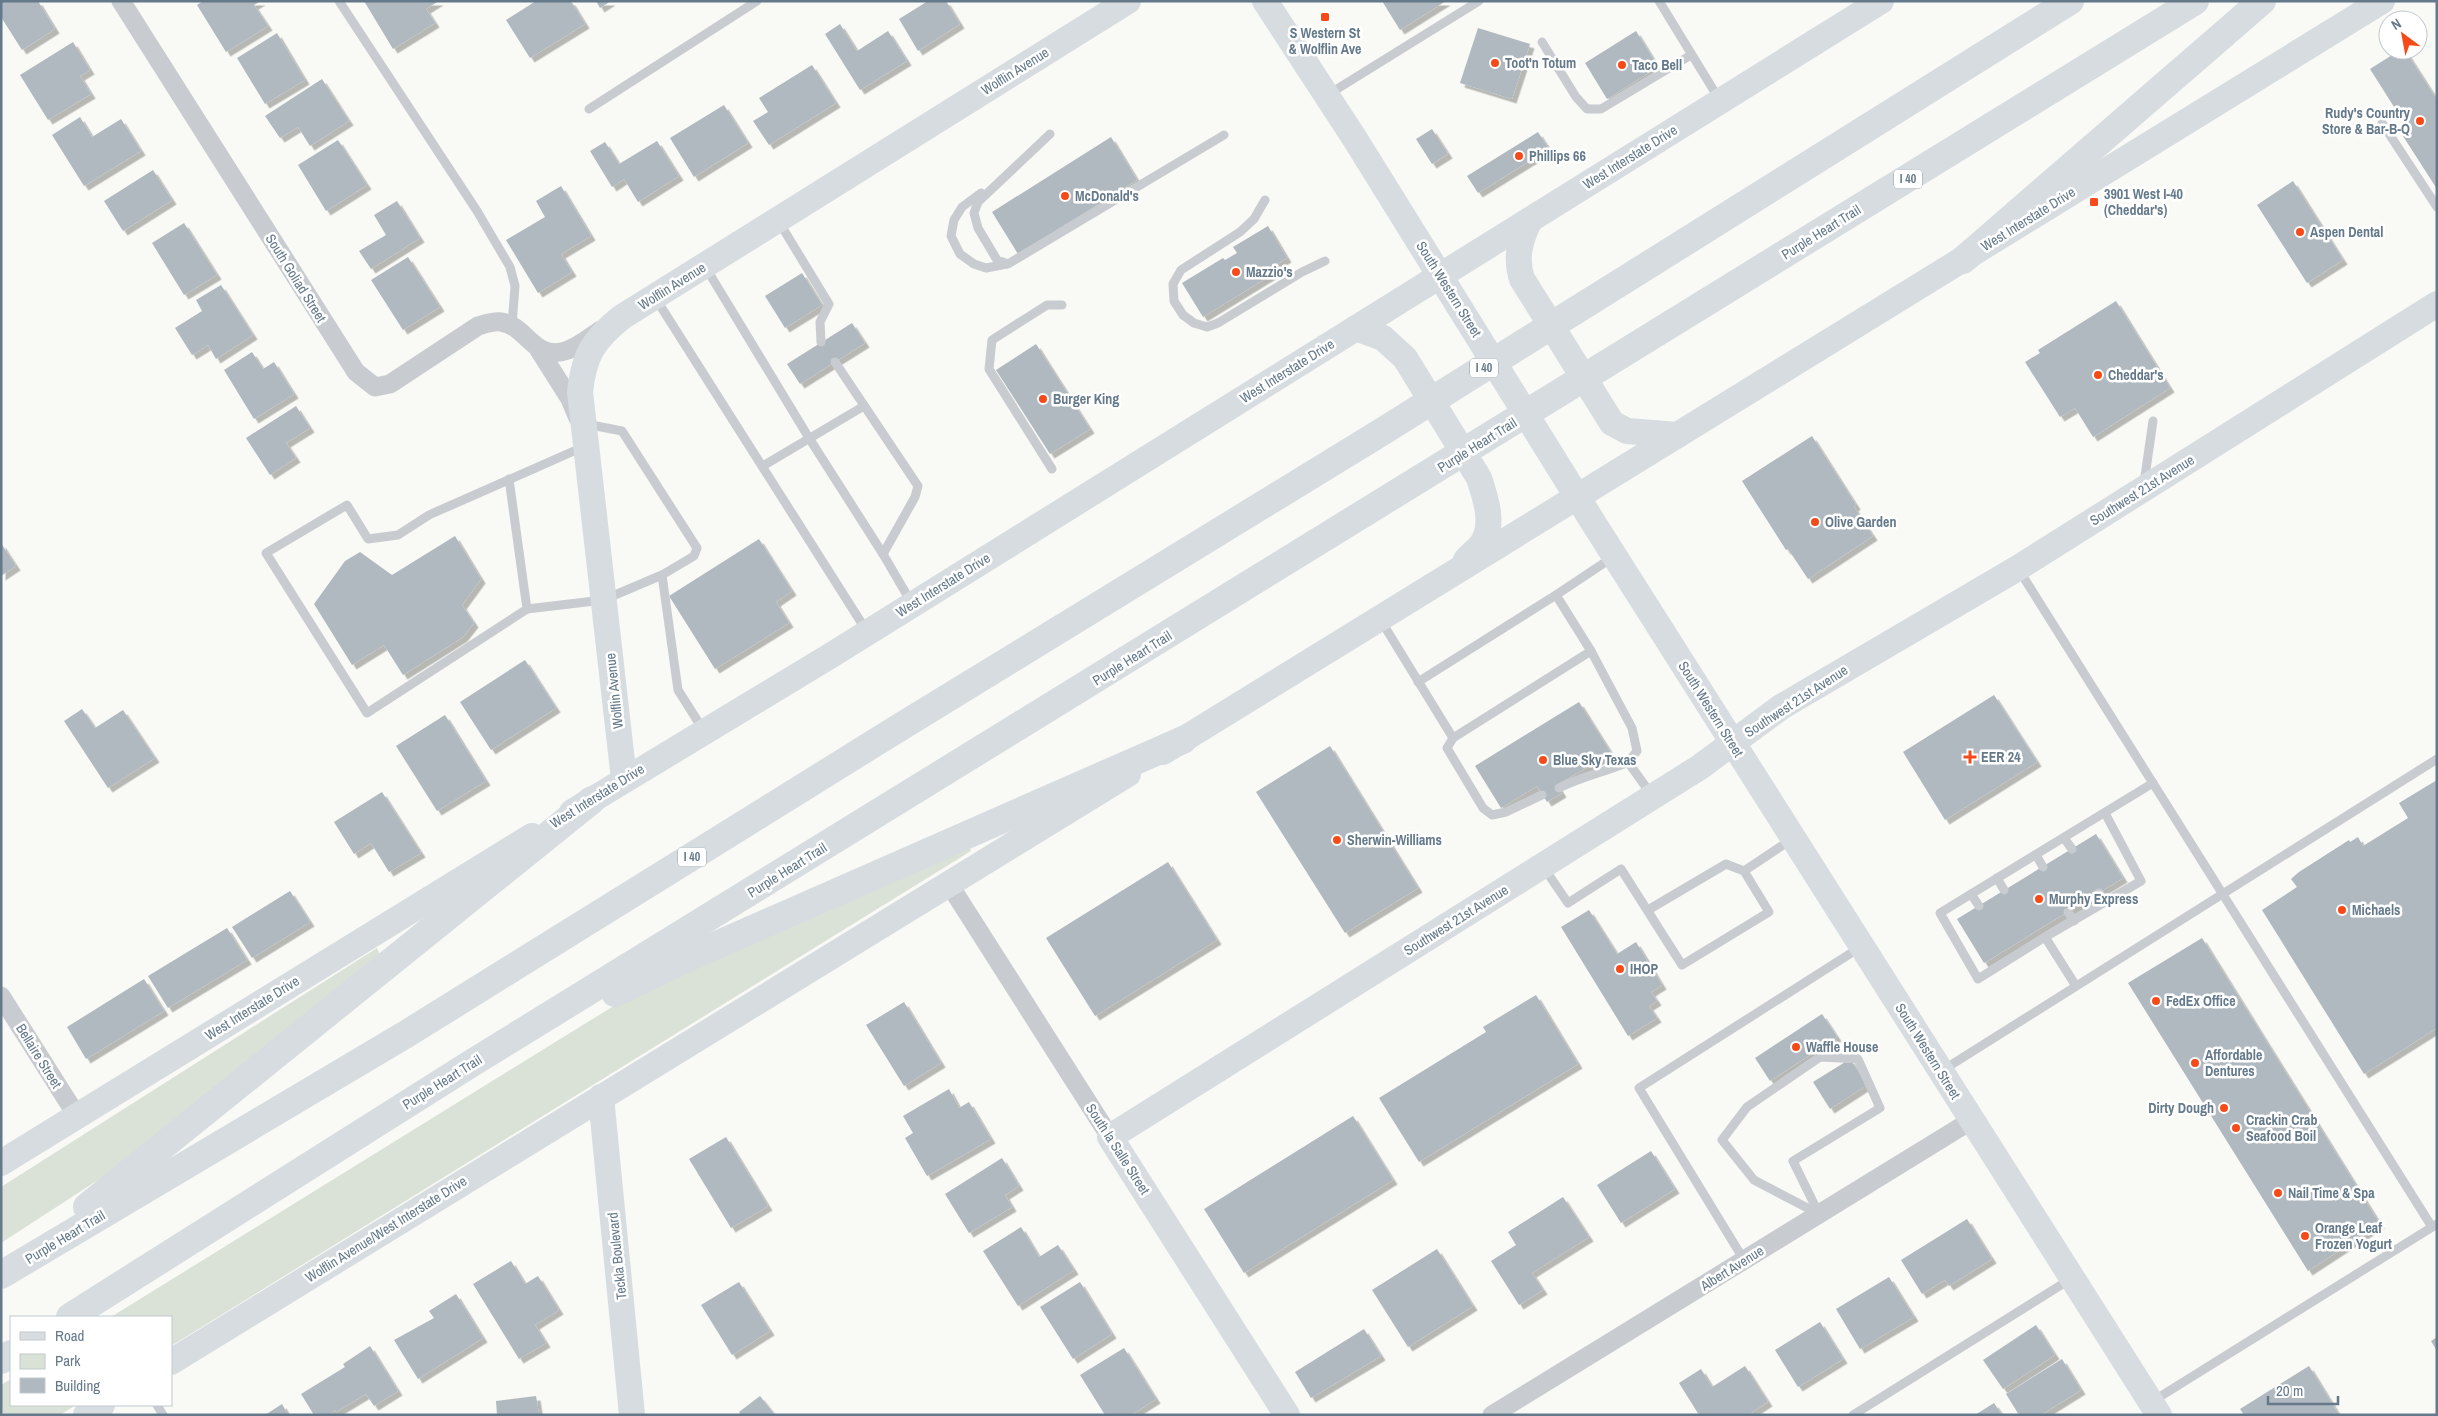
<svg xmlns="http://www.w3.org/2000/svg" width="2438" height="1416" viewBox="0 0 2438 1416" font-family="'Archivo Narrow',sans-serif">
<style>
.green{fill:#dae1d6}
.building{fill:#b0b9bf;filter:url(#shadow)}
.lines{fill:none;stroke-linecap:round;stroke-linejoin:round}
.lane{stroke:#c8ccd0;stroke-width:9}
.street{stroke:#c8ccd0;stroke-width:19}
.secondary{stroke:#d6dce0;stroke-width:26}
.highway{stroke:#d6dce0;stroke-width:28}
.poi-dot{fill:#f64b18;stroke:#fff;stroke-width:2}
.labels{text-anchor:middle;dominant-baseline:central;stroke-width:5;stroke-linejoin:round;paint-order:stroke}
.shield{fill:#fff;stroke:#92a1ad;stroke-width:1}
.shield-label{font-size:12px;font-weight:bold;fill:#64798a}
.poi-label{font-size:14px;font-weight:bold;fill:#64798a;stroke:#fff;text-anchor:start}
.street-label{font-size:14px;fill:#64798a;stroke:#fff}
</style>
<defs>
<filter id="shadow"><feDropShadow dx="4.5" dy="4.5" stdDeviation="0" flood-color="#0004"/></filter>
</defs>
<rect width="100%" height="100%" fill="#f9f9f5"/>
<g class="green">
<path d="M968,842L971,851L171,1346V1317H111L612,1007L787,921Z"/>
<path d="M377,948L382,960L115,1169L1,1243V1187Z"/>
<path d="M11,1379V1405H76L60,1415H1V1385Z"/>
</g>
<g class="building">
<path d="M1,1H38L55,29L22,50L1,17Z"/>
<path d="M203,1H261L254,5L268,26L226,52L197,5Z"/>
<path d="M364,1H439L426,9L435,23L393,49Z"/>
<path d="M536,1H571L585,24L530,58L506,20Z"/>
<path d="M596,1H611L600,8Z"/>
<path d="M928,1H946L960,24L918,51L899,19Z"/>
<path d="M1382,1H1446L1400,30Z"/>
<path d="M840,24L857,51L888,31L907,61L860,90L825,34Z"/>
<path d="M1478,28L1530,44L1512,99L1460,83Z"/>
<path d="M1636,31L1658,67L1607,99L1585,63Z"/>
<path d="M277,33L305,80L265,104L237,58Z"/>
<path d="M73,42L90,70L80,76L91,94L48,120L20,75Z"/>
<path d="M2400,50H2405L2437,100V189L2401,133L2408,129L2370,69Z"/>
<path d="M812,65L836,103L769,145L753,121L768,112L759,98Z"/>
<path d="M322,79L349,121L310,146L298,127L280,138L265,116Z"/>
<path d="M724,105L748,143L694,177L670,138Z"/>
<path d="M80,117L92,137L121,119L141,151L84,186L52,135Z"/>
<path d="M1432,129L1448,154L1432,164L1416,139Z"/>
<path d="M1538,132L1549,149L1478,193L1467,176Z"/>
<path d="M1111,137L1137,180L1018,254L992,212Z"/>
<path d="M338,140L367,185L326,211L298,165Z"/>
<path d="M657,141L679,176L638,202L624,179L612,187L590,151L605,142L619,164Z"/>
<path d="M153,170L172,200L123,231L104,201Z"/>
<path d="M2293,181L2343,260L2307,283L2257,205Z"/>
<path d="M561,186L591,236L561,254L572,272L538,293L506,240L545,217L536,201Z"/>
<path d="M397,201L420,238L371,269L359,251L386,235L374,215Z"/>
<path d="M184,223L217,275L184,295L152,243Z"/>
<path d="M1268,226L1287,258L1269,269L1273,274L1203,317L1182,283L1223,258L1225,260L1237,253L1233,247Z"/>
<path d="M408,257L440,307L403,330L371,280Z"/>
<path d="M802,273L822,305L785,328L765,296Z"/>
<path d="M221,285L253,335L216,359L208,345L192,355L175,328L202,311L196,300Z"/>
<path d="M2116,301L2170,388L2093,437L2075,408L2060,417L2025,362L2040,353L2038,350Z"/>
<path d="M852,323L865,343L800,384L787,364Z"/>
<path d="M1036,344L1090,429L1050,454L996,370Z"/>
<path d="M252,352L263,369L274,362L294,394L254,419L224,370Z"/>
<path d="M296,406L310,428L286,443L296,458L270,475L246,438Z"/>
<path d="M1812,436L1856,505L1854,507L1873,536L1808,579L1788,549L1786,550L1742,481Z"/>
<path d="M455,536L481,579L462,605L474,623L463,637L403,675L384,645L352,665L314,604L345,561L360,552L392,575Z"/>
<path d="M759,539L792,591L776,602L789,623L715,669L669,596Z"/>
<path d="M1,543L16,566L1,576Z"/>
<path d="M525,660L556,708L491,750L460,702Z"/>
<path d="M1994,695L2037,762L1945,820L1903,752Z"/>
<path d="M1579,702L1611,753L1557,785L1562,793L1547,802L1537,786L1501,808L1475,766Z"/>
<path d="M82,709L95,728L123,710L155,758L108,788L64,721Z"/>
<path d="M445,715L486,781L437,811L396,746Z"/>
<path d="M1330,746L1418,888L1345,933L1256,792Z"/>
<path d="M2437,780V1028L2364,1074L2262,910L2297,887L2291,879L2299,872L2349,840L2350,842L2358,837L2363,846L2408,818L2399,803Z"/>
<path d="M382,792L421,853L389,872L371,843L354,854L334,822Z"/>
<path d="M2096,834L2123,878L1984,963L1957,919Z"/>
<path d="M1168,862L1217,940L1095,1016L1046,938Z"/>
<path d="M290,891L310,922L252,958L232,927Z"/>
<path d="M1589,910L1617,954L1636,942L1662,985L1651,992L1657,1001L1649,1006L1657,1018L1628,1036L1561,927Z"/>
<path d="M227,928L247,960L168,1008L148,976Z"/>
<path d="M2202,938L2380,1224L2308,1271L2128,983Z"/>
<path d="M144,979L164,1011L86,1059L67,1027Z"/>
<path d="M1536,995L1578,1064L1419,1162L1379,1098L1486,1032L1483,1027Z"/>
<path d="M904,1002L941,1063L904,1086L866,1025Z"/>
<path d="M1822,1014L1837,1037L1770,1081L1755,1058Z"/>
<path d="M1850,1059L1867,1085L1830,1109L1813,1082Z"/>
<path d="M949,1089L959,1108L969,1102L991,1139L927,1176L905,1138L913,1133L903,1116Z"/>
<path d="M1353,1116L1393,1180L1244,1273L1204,1209Z"/>
<path d="M726,1137L768,1206L731,1228L689,1159Z"/>
<path d="M1651,1151L1675,1189L1621,1223L1597,1185Z"/>
<path d="M1002,1158L1019,1186L1005,1195L1012,1207L969,1233L945,1194Z"/>
<path d="M1563,1197L1589,1237L1532,1273L1543,1290L1519,1305L1491,1261L1516,1245L1508,1232Z"/>
<path d="M1967,1219L1992,1259L1949,1286L1945,1280L1922,1294L1901,1260Z"/>
<path d="M1021,1227L1039,1257L1058,1245L1074,1270L1018,1306L983,1251Z"/>
<path d="M1437,1249L1473,1306L1408,1347L1372,1290Z"/>
<path d="M511,1261L525,1284L538,1276L559,1310L535,1325L546,1343L519,1359L473,1284Z"/>
<path d="M1889,1277L1914,1317L1860,1349L1836,1309Z"/>
<path d="M739,1282L770,1331L732,1355L701,1305Z"/>
<path d="M1080,1282L1112,1334L1073,1359L1040,1307Z"/>
<path d="M456,1294L483,1338L418,1379L394,1340L434,1318L429,1311Z"/>
<path d="M1820,1322L1843,1359L1798,1387L1775,1350Z"/>
<path d="M2036,1325L2055,1355L2003,1389L1983,1360Z"/>
<path d="M1364,1329L1381,1356L1311,1398L1295,1372Z"/>
<path d="M2437,1337V1351L2431,1341Z"/>
<path d="M370,1346L398,1391L374,1406L366,1394L336,1412L335,1410L328,1415H314L301,1394L345,1367L343,1364Z"/>
<path d="M1124,1348L1156,1399L1131,1415H1105L1080,1375Z"/>
<path d="M2062,1359L2081,1390L2041,1415H2019L2006,1394Z"/>
<path d="M1745,1366L1768,1402L1748,1415H1699L1679,1383L1701,1369L1712,1387Z"/>
<path d="M2309,1366L2339,1415H2244L2240,1409Z"/>
<path d="M536,1396L539,1415H497L496,1401Z"/>
<path d="M760,1396L775,1415H741L739,1412Z"/>
<path d="M1994,1403L2002,1415H1975Z"/>
<path d="M282,1404L288,1415H265Z"/>
</g>
<g class="lines">
<g class="lane">
<path d="M339,1L477,211L510,267L515,286L512,326"/>
<path d="M1659,1L1719,99"/>
<path d="M1542,42L1576,97L1587,109H1601L1691,55"/>
<path d="M1329,94L1479,1"/>
<path d="M589,109L757,1"/>
<path d="M2382,123L2437,207"/>
<path d="M1050,134L978,202L974,213L978,228L997,260L1008,264L1224,135"/>
<path d="M981,193L962,207L954,220L951,236L960,254L974,264L986,268L1007,264"/>
<path d="M1265,200L1254,219L1240,232L1181,270L1173,284L1174,301L1183,315L1194,323L1207,327L1218,323L1302,272L1325,261"/>
<path d="M779,222L829,304L820,322L821,342"/>
<path d="M706,268L809,438L883,554L911,602"/>
<path d="M656,299L866,630"/>
<path d="M835,362L918,486L915,497L883,554"/>
<path d="M763,466L864,406"/>
<path d="M1052,469L989,369L992,340L1047,305H1062"/>
<path d="M509,479L527,609L367,713L266,553L347,505L368,539L398,535L429,515L583,447"/>
<path d="M2144,483L2153,421"/>
<path d="M2019,570L2432,1227"/>
<path d="M662,575L678,690L704,731"/>
<path d="M527,609L603,600L662,575L694,556L697,548L622,431L586,424"/>
<path d="M1380,619L1453,738L1591,651L1556,595L1613,557"/>
<path d="M1591,651L1632,728L1637,751L1628,762L1651,794"/>
<path d="M1418,682L1556,595"/>
<path d="M1453,738L1447,748L1483,808L1492,815L1506,812L1542,795"/>
<path d="M1559,788C1581,777 1605,772 1628,762"/>
<path d="M2064,838L2072,849"/>
<path d="M2036,855L2043,867"/>
<path d="M1544,868L1568,903L1621,869L1682,965L1769,912L1744,871L1726,864L1648,910"/>
<path d="M1744,871L1792,839"/>
<path d="M1997,878L2004,890"/>
<path d="M2099,893L2105,902"/>
<path d="M1971,894L1979,906"/>
<path d="M2068,912L2074,921"/>
<path d="M2045,937L2141,881L2105,813"/>
<path d="M2076,986L2045,937L1978,979L1940,913L2153,783"/>
<path d="M1820,1057L1858,1059L1880,1108L1793,1161L1819,1214L1754,1180L1722,1140L1747,1107Z"/>
<path d="M1943,1070L2437,759"/>
<path d="M1744,1260L1639,1088L1859,948"/>
<path d="M2153,1401L2437,1224"/>
<path d="M157,1405L163,1415"/>
<path d="M1853,1415L2069,1280"/>
</g>
<g class="street">
<path d="M121,1L356,372L375,387L390,384L478,326C485,324 493,321 501,322C528,326 534,363 568,350C580,346 591,336 601,330"/>
<path d="M539,350L570,399L578,418"/>
<path d="M949,884L1110,1137"/>
<path d="M1,996L77,1116"/>
<path d="M1492,1415L1972,1120"/>
</g>
<g class="secondary">
<path d="M1265,1L1355,139L1591,519L2159,1415"/>
<path d="M1530,220C1520,240 1515,257 1522,279L1612,423L1627,431L1678,435"/>
<path d="M1356,328L1383,338L1405,358L1479,478C1485,497 1494,521 1484,540C1481,547 1471,554 1466,560"/>
<path d="M1163,752L2382,1"/>
<path d="M624,779L580,392C584,355 593,340 622,317L1128,1"/>
<path d="M572,812L830,656L1881,1"/>
<path d="M601,1097L632,1415"/>
<path d="M1,1163L532,836"/>
<path d="M171,1362L1128,774"/>
<path d="M86,1415L102,1405"/>
<path d="M1287,1415L1110,1137L1700,767L1781,707L2018,568L2437,304"/>
</g>
<g class="highway">
<path d="M1963,260L2262,1"/>
<path d="M615,993L696,954L1183,740"/>
<path d="M87,1207L592,800"/>
<path d="M1,1275L408,1033L897,729L1380,433L2070,1"/>
<path d="M70,1317L472,1063L2195,1"/>
<path d="M1,1360L11,1354"/>
</g>
</g>
<g class="poi-dot">
<rect x="1320" y="12" width="10" height="10" rx="2.5"/>
<circle cx="1495" cy="63" r="5"/>
<circle cx="1622" cy="65" r="5"/>
<circle cx="2420" cy="121" r="5"/>
<circle cx="1519" cy="156" r="5"/>
<circle cx="1065" cy="196" r="5"/>
<rect x="2089" y="197" width="10" height="10" rx="2.5"/>
<circle cx="2300" cy="232" r="5"/>
<circle cx="1236" cy="272" r="5"/>
<circle cx="2098" cy="375" r="5"/>
<circle cx="1043" cy="399" r="5"/>
<circle cx="1815" cy="522" r="5"/>
<path d="M1967.5 749.5h5v5h5v5h-5v5h-5v-5h-5v-5h5z"/>
<circle cx="1543" cy="760" r="5"/>
<circle cx="1337" cy="840" r="5"/>
<circle cx="2039" cy="899" r="5"/>
<circle cx="2342" cy="910" r="5"/>
<circle cx="1620" cy="969" r="5"/>
<circle cx="2156" cy="1001" r="5"/>
<circle cx="1796" cy="1047" r="5"/>
<circle cx="2195" cy="1063" r="5"/>
<circle cx="2224" cy="1108" r="5"/>
<circle cx="2236" cy="1128" r="5"/>
<circle cx="2278" cy="1193" r="5"/>
<circle cx="2305" cy="1236" r="5"/>
</g>
<g class="labels">
<g class="shield">
<rect x="1894" y="169.5" width="28" height="19" rx="4"/>
<rect x="1470" y="358.5" width="28" height="19" rx="4"/>
<rect x="678" y="847.5" width="28" height="19" rx="4"/>
</g>
<g class="shield-label">
<text x="1908" y="179">I 40</text>
<text x="1484" y="368">I 40</text>
<text x="692" y="857">I 40</text>
</g>
<g class="poi-label">
<text x="1325" y="33" text-anchor="middle">S Western St<tspan x="1325" dy="16">&amp; Wolflin Ave</tspan></text>
<text x="1505" y="63">Toot'n Totum</text>
<text x="1632" y="65">Taco Bell</text>
<text x="2410" y="113" text-anchor="end">Rudy's Country<tspan x="2410" dy="16">Store &amp; Bar-B-Q</tspan></text>
<text x="1529" y="156">Phillips 66</text>
<text x="2104" y="194">3901 West I-40<tspan x="2104" dy="16">(Cheddar's)</tspan></text>
<text x="1075" y="196">McDonald's</text>
<text x="2310" y="232">Aspen Dental</text>
<text x="1246" y="272">Mazzio's</text>
<text x="2108" y="375">Cheddar's</text>
<text x="1053" y="399">Burger King</text>
<text x="1825" y="522">Olive Garden</text>
<text x="1981" y="757">EER 24</text>
<text x="1553" y="760">Blue Sky Texas</text>
<text x="1347" y="840">Sherwin-Williams</text>
<text x="2049" y="899">Murphy Express</text>
<text x="2352" y="910">Michaels</text>
<text x="1630" y="969">IHOP</text>
<text x="2166" y="1001">FedEx Office</text>
<text x="1806" y="1047">Waffle House</text>
<text x="2205" y="1055">Affordable<tspan x="2205" dy="16">Dentures</tspan></text>
<text x="2214" y="1108" text-anchor="end">Dirty Dough</text>
<text x="2246" y="1120">Crackin Crab<tspan x="2246" dy="16">Seafood Boil</tspan></text>
<text x="2288" y="1193">Nail Time &amp; Spa</text>
<text x="2315" y="1228">Orange Leaf<tspan x="2315" dy="16">Frozen Yogurt</tspan></text>
</g>
<g class="street-label">
<text transform="translate(1015 71) rotate(-32)">Wolflin Avenue</text>
<text transform="translate(1630 157) rotate(-32)">West Interstate Drive</text>
<text transform="translate(2028 219) rotate(-32)">West Interstate Drive</text>
<text transform="translate(1821 232) rotate(-32)">Purple Heart Trail</text>
<text transform="translate(296 278) rotate(58)">South Goliad Street</text>
<text transform="translate(672 286) rotate(-32)">Wolflin Avenue</text>
<text transform="translate(1449 289) rotate(58)">South Western Street</text>
<text transform="translate(1287 371) rotate(-32)">West Interstate Drive</text>
<text transform="translate(1477 445) rotate(-32)">Purple Heart Trail</text>
<text transform="translate(2142 490) rotate(-32)">Southwest 21st Avenue</text>
<text transform="translate(943 585) rotate(-32)">West Interstate Drive</text>
<text transform="translate(1132 658) rotate(-32)">Purple Heart Trail</text>
<text transform="translate(614 691) rotate(-96)">Wolflin Avenue</text>
<text transform="translate(1796 701) rotate(-33)">Southwest 21st Avenue</text>
<text transform="translate(1711 709) rotate(58)">South Western Street</text>
<text transform="translate(597 796) rotate(-32)">West Interstate Drive</text>
<text transform="translate(787 870) rotate(-32)">Purple Heart Trail</text>
<text transform="translate(1456 920) rotate(-32)">Southwest 21st Avenue</text>
<text transform="translate(252 1008) rotate(-32)">West Interstate Drive</text>
<text transform="translate(1928 1051) rotate(58)">South Western Street</text>
<text transform="translate(39 1056) rotate(58)">Bellaire Street</text>
<text transform="translate(442 1082) rotate(-32)">Purple Heart Trail</text>
<text transform="translate(1118 1149) rotate(57)">South la Salle Street</text>
<text transform="translate(386 1229) rotate(-32)">Wolflin Avenue/West Interstate Drive</text>
<text transform="translate(65 1237) rotate(-31)">Purple Heart Trail</text>
<text transform="translate(617 1256) rotate(-96)">Teckla Boulevard</text>
<text transform="translate(1732 1268) rotate(-32)">Albert Avenue</text>
</g>
</g>
<rect width="2438" height="1416" fill="none" stroke="#64798a" stroke-width="5"/>
<rect x="10" y="1316" width="162" height="90" fill="#ffffff" stroke="#c1c9d0"/>
<rect x="20" y="1332" width="25" height="8" fill="#d6dce0" stroke="#c1c9d0"/>
<text x="55" y="1341" font-size="15" fill="#64798a">Road</text>
<rect x="20" y="1354" width="25" height="15" fill="#dae1d6" stroke="#c1c9d0"/>
<text x="55" y="1366" font-size="15" fill="#64798a">Park</text>
<rect x="20" y="1378" width="25" height="15" fill="#b0b9bf" stroke="#c1c9d0"/>
<text x="55" y="1391" font-size="15" fill="#64798a">Building</text>
<g transform="translate(2403 35) rotate(328)"><circle r="24" fill="#ffffff" stroke="#c1c9d0"/>
<path d="M0-4L9 19L0 12L-9 19Z" fill="#f64b18"/>
<text y="-8" font-size="14" font-weight="bold" text-anchor="middle" fill="#64798a">N</text>
</g>
<path d="M2268 1396v8h70v-8" fill="none" stroke="#64798a" stroke-width="2.5"/>
<text x="2276" y="1396" font-size="15" fill="#64798a" stroke="#ffffff" stroke-width="4" paint-order="stroke">20 m</text>
</svg>
